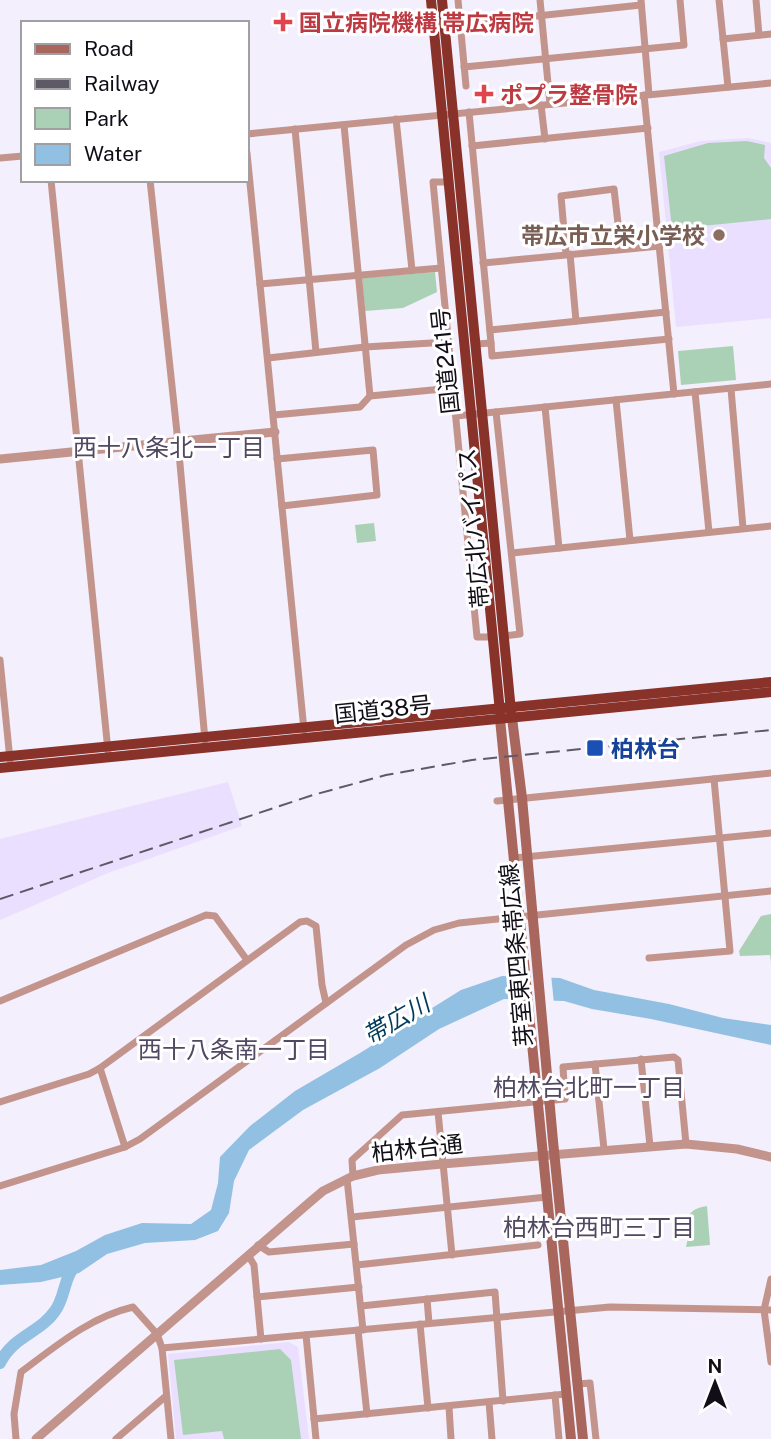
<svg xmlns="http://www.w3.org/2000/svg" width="771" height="1439" viewBox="0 0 771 1439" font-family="'Public Sans','Noto Sans JP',sans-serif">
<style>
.built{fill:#eadffe}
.green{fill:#aad1b5}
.water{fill:#92c0e2}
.pier{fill:#f3effc}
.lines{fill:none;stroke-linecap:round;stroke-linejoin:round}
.river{stroke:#92c0e2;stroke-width:12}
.minor{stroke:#c3948c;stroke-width:7}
.tertiary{stroke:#c3948c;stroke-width:9}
.secondary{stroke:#a8665c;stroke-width:10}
.trunk{stroke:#89322a;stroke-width:10}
.rail{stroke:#5d5a65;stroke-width:2;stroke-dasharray:14 7;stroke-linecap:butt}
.health-dot{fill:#e0444e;stroke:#fff;stroke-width:2.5}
.education-dot{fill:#8d6e63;stroke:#fff;stroke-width:2.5}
.transit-dot{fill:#1a4fb4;stroke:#fff;stroke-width:2.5}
.labels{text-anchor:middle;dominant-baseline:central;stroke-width:6;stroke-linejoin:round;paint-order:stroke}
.health-label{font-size:23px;font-weight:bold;fill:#be3a42;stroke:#fff;text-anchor:start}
.education-label{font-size:23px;font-weight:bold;fill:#785e54;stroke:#fff;text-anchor:end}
.street-label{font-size:23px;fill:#110e18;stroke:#fff}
.transit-label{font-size:23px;font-weight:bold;fill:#164399;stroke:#fff;text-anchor:start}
.neighbourhood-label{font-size:24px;fill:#514862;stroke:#fff}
.water-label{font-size:24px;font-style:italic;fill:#003b5c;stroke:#fff}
</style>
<rect width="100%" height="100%" fill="#f3effc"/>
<g class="built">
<path d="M749,138L771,143V318L676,327L659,152L701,141Z"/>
<path d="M228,782L242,826L108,873L0,920V839Z"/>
<path d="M289,1342L298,1347L309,1439H176L168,1354Z"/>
</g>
<g class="green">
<path d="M747,141L765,145L764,158L771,168V219L672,229L664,156L708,143Z"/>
<path d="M435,272L437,292L403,308L365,311L362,278Z"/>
<path d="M733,346L736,380L681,385L678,351Z"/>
<path d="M374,523L376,541L357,543L355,525Z"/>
<path d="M771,914V962L770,955L740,956L739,951L761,916Z"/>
<path d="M707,1206L710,1245L686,1247L689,1233L685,1227C688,1213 693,1208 707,1206Z"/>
<path d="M280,1349L291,1360L301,1439H224L222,1431L183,1435L174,1360Z"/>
</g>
<path class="water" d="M502,976L560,978L594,990L669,1004L723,1018L771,1025V1045L651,1019L592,1009L564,1001L504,999L439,1029L380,1068L303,1110L249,1150L234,1181L229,1213L218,1231L195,1240L145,1243L107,1254L79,1273L41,1282L0,1285V1270L41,1265L76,1251L105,1235L142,1223L191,1224L211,1210L218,1183L220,1157L250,1126L295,1091L360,1053L461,990Z"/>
<path class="pier" d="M513,973L551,974L554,1004L516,1003Z"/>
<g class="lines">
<path class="river" d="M0,1363C13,1336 40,1333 55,1311C66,1296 63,1276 78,1263"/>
<g class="minor">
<path d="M458,0L466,86"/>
<path d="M540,0L550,104"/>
<path d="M641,0L649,94"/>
<path d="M719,0L728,87"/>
<path d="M756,0L759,35"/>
<path d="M460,24L641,5"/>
<path d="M723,39L771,34"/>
<path d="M464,67L684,45L680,0"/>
<path d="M644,95L674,394"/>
<path d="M541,105L545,139"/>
<path d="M469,112L491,343L476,344"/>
<path d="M396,119L412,270"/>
<path d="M344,125L370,396"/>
<path d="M295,129L316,352"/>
<path d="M247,134L771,83"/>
<path d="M472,146L648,128"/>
<path d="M247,153L304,730"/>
<path d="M0,158L23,156"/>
<path d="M51,180L108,751"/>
<path d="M150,180L178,442L205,740"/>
<path d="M448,182H433L477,637H492"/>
<path d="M566,254L561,196L614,189L621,249"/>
<path d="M570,254L576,321"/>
<path d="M483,263L660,246"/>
<path d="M260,284L441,268"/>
<path d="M490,330L666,312"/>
<path d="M491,343L492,356L669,339"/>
<path d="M268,358L365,347L448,342"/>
<path d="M731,389L743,528"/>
<path d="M695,392L709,532"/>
<path d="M616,400L630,540"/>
<path d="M545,407L559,548"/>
<path d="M496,412L520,634L504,636"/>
<path d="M274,415L360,407L370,396L453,388"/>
<path d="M456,416L771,384"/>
<path d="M277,459L373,450L377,495L282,506"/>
<path d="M512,553L771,526"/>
<path d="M0,660L10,760"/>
<path d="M497,801L771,773"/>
<path d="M514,858L771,833"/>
<path d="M649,958L730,951L714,779"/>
<path d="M0,1001L206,915L215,916L247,960"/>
<path d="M641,1059L650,1146"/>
<path d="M595,1064L604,1149"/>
<path d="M100,1068L125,1147"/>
<path d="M0,1102L89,1074L100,1068L300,922L307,921L316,926L322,985L326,1003"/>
<path d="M438,1112L452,1255"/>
<path d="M353,1176L352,1160L402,1115L565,1099L563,1067L674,1057L678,1060L686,1144"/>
<path d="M347,1179L363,1330"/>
<path d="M0,1186L125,1147L140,1139L406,945L434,930L459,923L771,891"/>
<path d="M352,1217L547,1197"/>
<path d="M258,1245L269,1252L354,1244"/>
<path d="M248,1255L254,1265L261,1339"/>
<path d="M357,1265L538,1245"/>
<path d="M771,1279L764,1310L771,1362"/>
<path d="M257,1297L359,1287"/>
<path d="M427,1299L429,1323"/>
<path d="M361,1306L495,1292L503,1401"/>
<path d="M420,1324L428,1408"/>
<path d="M358,1330L367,1414"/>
<path d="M306,1335L316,1439"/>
<path d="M162,1348L610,1307L771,1310"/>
<path d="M578,1384L590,1383L596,1439"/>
<path d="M555,1395L559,1439"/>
<path d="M489,1402L492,1439"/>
<path d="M449,1407L451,1439"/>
<path d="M314,1419L566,1394"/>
<path d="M16,1439L14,1414L21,1372C56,1346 90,1317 133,1307L157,1334L162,1348L171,1439"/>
<path d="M116,1439L166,1396"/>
</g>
<g class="tertiary">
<path d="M0,459L275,432"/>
<path d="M36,1439L310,1202L323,1191L353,1176L378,1170L442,1164L686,1144L737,1149L771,1157"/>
</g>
<g class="secondary">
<path d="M512,718L522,798L553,1141L583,1439"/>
<path d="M500,719L571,1439"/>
</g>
<g class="trunk">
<path d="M431,0L500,712"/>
<path d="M442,0L511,711"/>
<path d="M0,757L771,682"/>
<path d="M0,768L771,692"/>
</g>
<path class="rail" d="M0,899L313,795L386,775L472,760L771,730"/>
</g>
<g class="health-dot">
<path d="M279.5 11.5h7v7h7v7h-7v7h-7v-7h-7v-7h7z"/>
<path d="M480.5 83.5h7v7h7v7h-7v7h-7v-7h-7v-7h7z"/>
</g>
<circle class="education-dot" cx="719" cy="235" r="7"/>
<rect class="transit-dot" x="586" y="739" width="18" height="18" rx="3.5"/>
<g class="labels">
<g class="health-label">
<text x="299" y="22">国立病院機構 帯広病院</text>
<text x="500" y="94">ポプラ整骨院</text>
</g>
<g class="education-label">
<text x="705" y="235">帯広市立栄小学校</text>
</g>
<g class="street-label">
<text transform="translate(445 361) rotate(-96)">国道241号</text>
<text transform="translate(473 528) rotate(-95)">帯広北バイパス</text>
<text transform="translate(383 709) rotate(-6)">国道38号</text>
<text transform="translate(516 955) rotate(-95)">芽室東四条帯広線</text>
<text transform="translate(417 1148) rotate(-6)">柏林台通</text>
</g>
<g class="transit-label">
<text x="611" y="748">柏林台</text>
</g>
<g class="neighbourhood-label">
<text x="169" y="447">西十八条北一丁目</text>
<text x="234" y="1049">西十八条南一丁目</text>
<text x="589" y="1087">柏林台北町一丁目</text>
<text x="599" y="1227">柏林台西町三丁目</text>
</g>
<g class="water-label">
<text transform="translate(396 1019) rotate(-30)">帯広川</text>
</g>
</g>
<rect x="21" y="21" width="228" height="161" fill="#ffffff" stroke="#a09fa3" stroke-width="2"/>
<rect x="35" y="44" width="35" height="10" fill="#a8665c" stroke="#a09fa3" stroke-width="2"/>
<text x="84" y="56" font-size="21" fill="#110e18">Road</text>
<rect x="35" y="79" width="35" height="10" fill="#5d5a65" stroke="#a09fa3" stroke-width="2"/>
<text x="84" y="91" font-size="21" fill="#110e18">Railway</text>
<rect x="35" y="108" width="35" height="21" fill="#aad1b5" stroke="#a09fa3" stroke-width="2"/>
<text x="84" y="126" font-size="21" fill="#110e18">Park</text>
<rect x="35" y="144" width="35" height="21" fill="#92c0e2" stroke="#a09fa3" stroke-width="2"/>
<text x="84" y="161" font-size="21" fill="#110e18">Water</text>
<g transform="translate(715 1383)" stroke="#ffffff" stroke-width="5" paint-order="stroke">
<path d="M0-5L12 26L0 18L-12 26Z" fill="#110e18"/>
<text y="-10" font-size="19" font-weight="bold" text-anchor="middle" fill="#110e18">N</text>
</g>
</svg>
